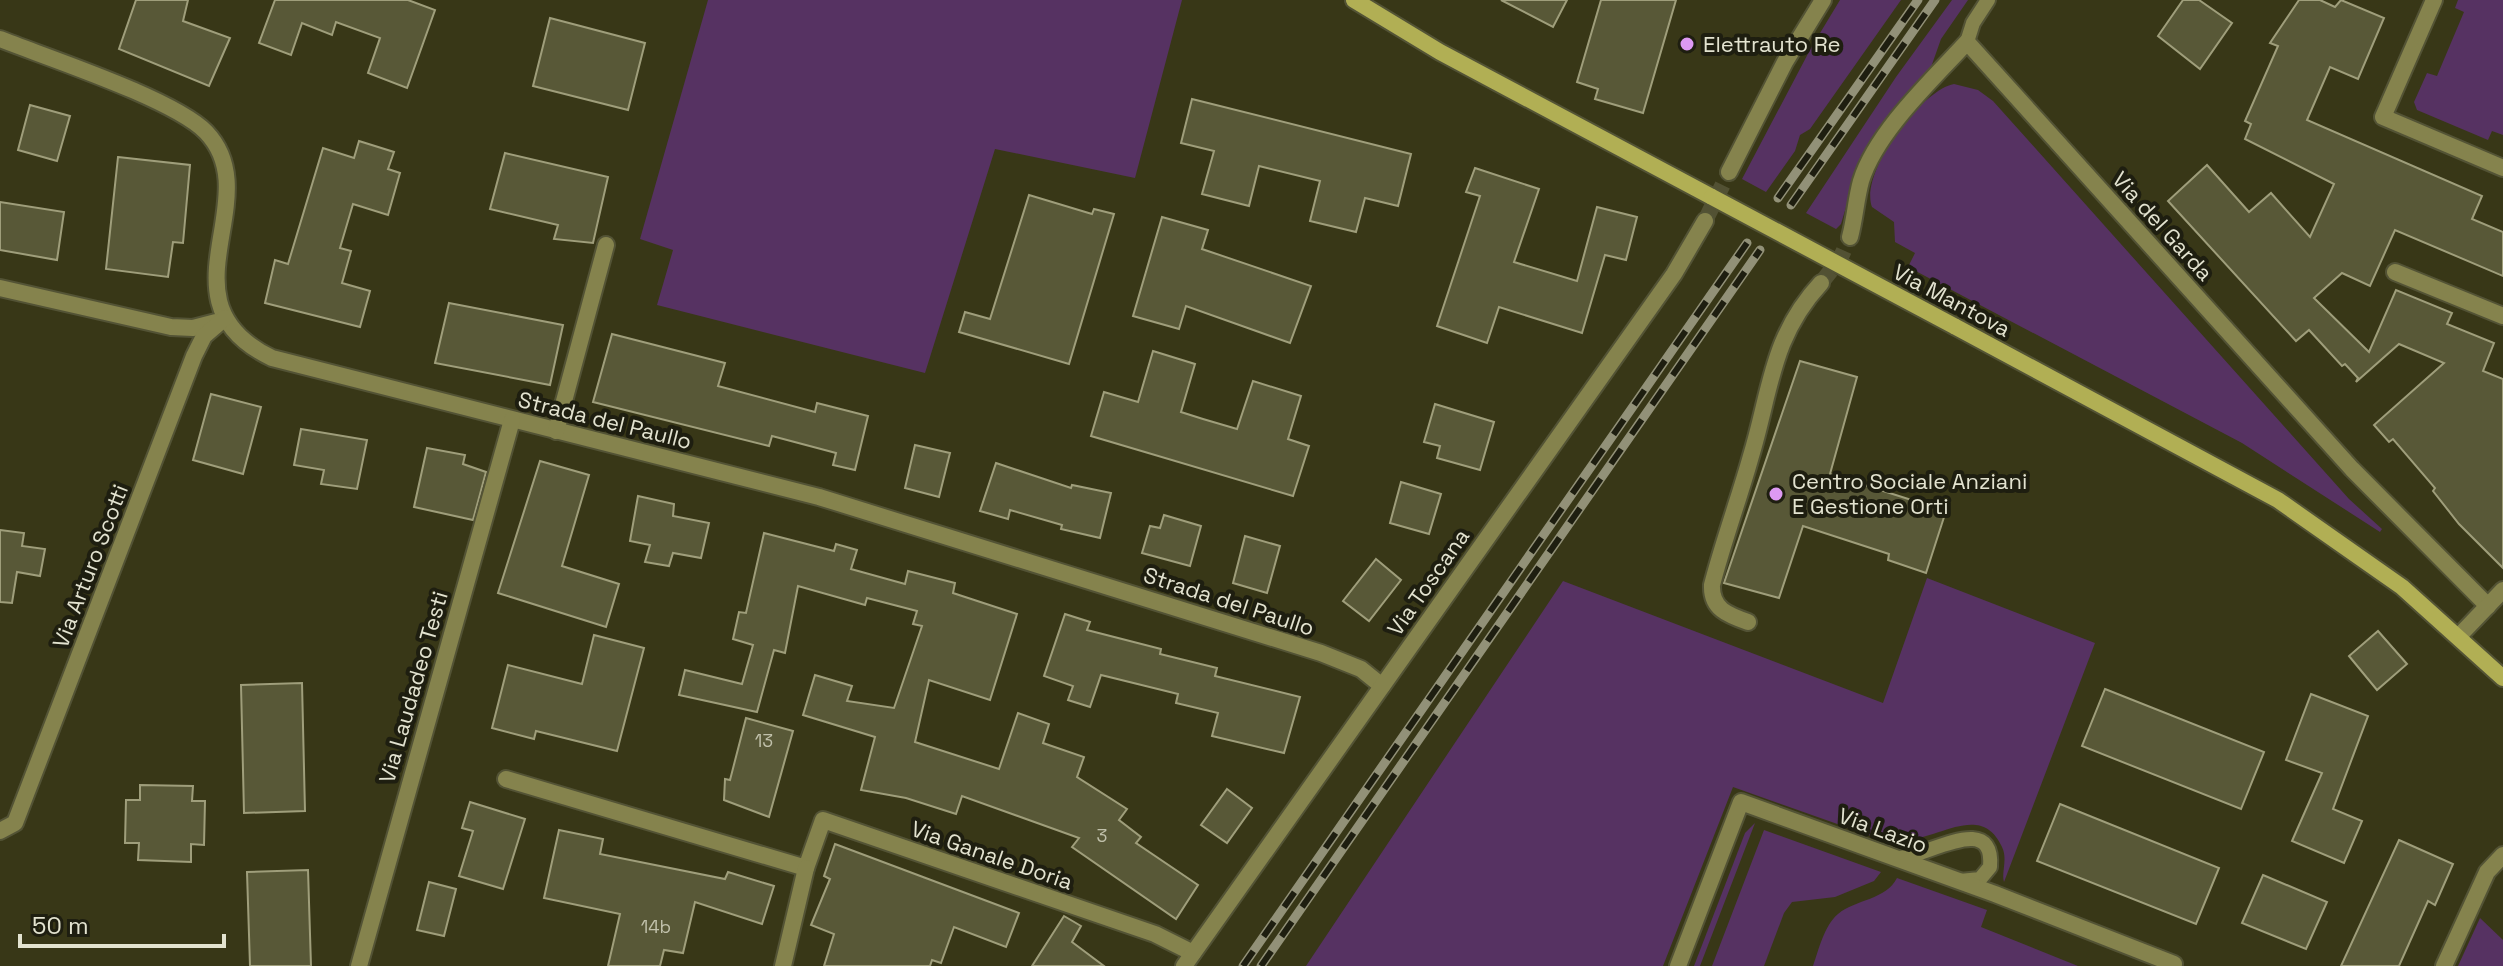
<svg xmlns="http://www.w3.org/2000/svg" width="2503" height="966" viewBox="0 0 2503 966" font-family="'Space Grotesk',sans-serif">
<style>
.green{fill:#563262}
.building{fill:#585837;stroke:#9f9e7b;stroke-width:2}
.lines{fill:none;stroke-linecap:round;stroke-linejoin:round}
.minor-tunnel{stroke:#525133;stroke-width:16;stroke-dasharray:16 8;stroke-linecap:butt}
.service-casing{stroke:#535335;stroke-width:18}
.minor-casing{stroke:#535335;stroke-width:20}
.secondary-casing{stroke:#535335;stroke-width:20}
.service{stroke:#85834d;stroke-width:14}
.minor{stroke:#85834d;stroke-width:16}
.secondary{stroke:#b1af54;stroke-width:16}
.rail-casing{stroke:#929178;stroke-width:9}
.rail{stroke:#1e1e10;stroke-width:6;stroke-dasharray:18;stroke-linecap:butt}
.secondary-bridge-casing{stroke:#535335;stroke-width:20;stroke-linecap:butt}
.secondary-bridge{stroke:#b1af54;stroke-width:16}
.poi-dot{fill:#dd99f3;stroke:#1e1e10;stroke-width:3}
.labels{text-anchor:middle;dominant-baseline:central;stroke-width:8;stroke-linejoin:round;paint-order:stroke}
.number-label{font-size:18px;fill:#c0c0aa}
.poi-label{font-size:22px;fill:#e3e3d0;stroke:#1e1e10;text-anchor:start}
.street-label{font-size:22px;fill:#e3e3d0;stroke:#1e1e10}
</style>
<rect width="100%" height="100%" fill="#383717"/>
<g class="green">
<path d="M708,0H1182L1135,178L995,149L925,373L657,305L673,250L640,239Z"/>
<path d="M1840,0H1901L1810,129L1800,135L1795,151L1766,192L1742,179L1811,48Z"/>
<path d="M1952,0H1968L1941,39L1930,70L1860,160L1841,224L1836,229L1806,213L1896,77Z"/>
<path d="M2458,0H2503V135L2492,131L2488,140L2417,110L2414,102L2427,73L2437,76L2464,12L2455,8Z"/>
<path d="M1954,84L1978,90L1993,101L2349,499L2382,529L2380,532L2242,443L1908,267L1915,253L1895,242L1894,222L1872,207C1859,173 1921,90 1954,84Z"/>
<path d="M1927,578L2095,643L2004,882C2001,873 2008,859 2002,847C1979,796 1928,850 1893,838L1891,843L1733,787L1663,966H1306L1563,581L1883,703Z"/>
<path d="M1755,823L1700,966H1694L1745,833Z"/>
<path d="M1764,830L1881,872L1874,881L1835,897L1792,902L1784,913L1764,966H1712Z"/>
<path d="M1897,878L1987,910L1981,927L2078,966H1813C1819,949 1824,926 1838,914C1856,899 1886,900 1897,878Z"/>
<path d="M2480,918L2503,940V966H2458Z"/>
</g>
<g class="building">
<path d="M136,0H188L183,21L230,38L209,86L119,49Z"/>
<path d="M275,0H408L435,10L407,88L368,73L380,38L336,22L332,35L302,23L291,55L259,43Z"/>
<path d="M1501,0H1567L1553,27Z"/>
<path d="M1601,0H1676L1643,113L1595,99L1598,89L1577,82Z"/>
<path d="M2183,0H2199L2232,23L2200,69L2158,36Z"/>
<path d="M2299,0H2320L2335,7L2341,0L2384,18L2358,79L2330,67L2307,120L2482,196L2472,219L2503,232V276L2395,230L2370,286L2342,273L2314,298L2369,352L2396,290L2452,313L2447,324L2494,343L2483,371L2503,379V568L2459,524L2433,491L2435,488L2393,439L2389,442L2374,425L2444,363L2399,344L2356,382L2358,378L2345,364L2342,366L2309,330L2296,341L2168,201L2207,165L2249,212L2271,193L2310,237L2334,184L2245,139L2251,124L2245,121L2278,46L2270,43Z"/>
<path d="M550,18L645,43L628,110L533,86Z"/>
<path d="M1192,99L1411,154L1398,206L1365,198L1356,232L1310,221L1320,181L1259,166L1249,206L1202,194L1214,151L1181,143Z"/>
<path d="M30,105L70,116L57,161L18,150Z"/>
<path d="M359,141L394,152L388,169L400,173L388,215L353,204L340,248L351,251L342,283L370,291L360,327L265,303L275,260L288,264L323,148L354,158Z"/>
<path d="M505,153L608,177L593,243L554,239L558,225L490,209Z"/>
<path d="M118,157L190,165L183,243L173,242L168,277L106,269Z"/>
<path d="M1475,168L1539,189L1514,262L1577,281L1597,207L1637,217L1626,260L1605,255L1582,333L1499,307L1487,343L1437,326L1480,196L1466,192Z"/>
<path d="M1029,195L1092,214L1094,209L1114,214L1069,364L959,332L965,312L990,319Z"/>
<path d="M0,202L64,212L57,260L0,250Z"/>
<path d="M1162,217L1208,230L1202,249L1311,286L1290,343L1186,306L1179,329L1133,316Z"/>
<path d="M449,303L563,325L550,385L435,363Z"/>
<path d="M612,334L725,363L718,386L815,412L817,403L868,416L855,470L833,465L836,453L772,436L769,446L593,402Z"/>
<path d="M1153,351L1195,364L1181,412L1203,419L1237,429L1253,381L1301,396L1288,439L1309,446L1293,496L1091,436L1104,392L1138,402Z"/>
<path d="M1800,361L1857,377L1830,474L1946,511L1926,573L1888,560L1889,554L1803,526L1779,598L1724,583Z"/>
<path d="M211,394L261,407L243,474L193,460Z"/>
<path d="M1435,404L1494,422L1480,470L1437,458L1440,446L1424,442Z"/>
<path d="M301,429L367,440L357,489L321,484L324,470L294,465Z"/>
<path d="M915,445L950,453L939,497L905,488Z"/>
<path d="M427,448L465,455L463,464L486,472L473,520L414,507Z"/>
<path d="M540,461L589,475L562,566L619,584L606,627L498,593Z"/>
<path d="M996,463L1071,488L1072,485L1111,493L1100,538L1061,529L1062,525L1010,510L1008,519L980,511Z"/>
<path d="M1401,482L1441,494L1429,534L1390,523Z"/>
<path d="M638,496L674,504L673,516L709,523L701,558L673,553L669,566L645,562L650,545L630,541Z"/>
<path d="M1164,515L1201,526L1190,566L1142,553L1150,526L1160,528Z"/>
<path d="M0,530L24,533L22,546L45,549L40,576L17,572L12,603L0,602Z"/>
<path d="M764,533L834,551L836,544L857,550L851,569L905,584L908,571L955,583L953,593L1017,614L990,700L929,680L915,742L999,769L1018,713L1049,724L1043,743L1084,757L1077,777L1127,809L1119,820L1141,837L1136,843L1198,885L1176,919L1072,847L1079,838L962,796L956,814L906,798L861,790L875,737L803,715L815,675L852,686L847,701L894,708L922,626L913,624L917,611L867,598L865,605L798,586L785,653L774,650L757,712L679,695L685,670L742,684L753,645L733,639L739,612L746,613Z"/>
<path d="M1245,536L1280,546L1267,593L1233,583Z"/>
<path d="M1376,559L1401,580L1369,621L1343,601Z"/>
<path d="M1065,614L1090,622L1087,630L1161,649L1160,654L1217,668L1215,676L1300,697L1284,753L1212,736L1218,713L1176,703L1178,694L1101,675L1090,707L1068,700L1073,686L1044,676Z"/>
<path d="M2378,631L2407,664L2377,690L2349,656Z"/>
<path d="M594,635L644,648L617,751L536,731L534,739L492,728L508,665L582,684Z"/>
<path d="M302,683L305,811L244,813L241,685Z"/>
<path d="M2105,689L2264,752L2241,809L2082,746Z"/>
<path d="M2311,694L2368,716L2333,809L2362,821L2344,863L2292,841L2322,773L2286,760Z"/>
<path d="M746,718L793,731L769,817L724,800L725,779L730,780Z"/>
<path d="M140,785L193,786L192,801H205L204,845L191,844V862L138,860L139,843H125L126,800H140Z"/>
<path d="M1227,789L1252,808L1227,843L1201,825Z"/>
<path d="M470,802L525,819L503,889L459,876L473,831L462,828Z"/>
<path d="M2060,804L2219,868L2196,924L2037,861Z"/>
<path d="M559,830L603,839L600,854L725,879L728,872L774,886L762,924L695,902L683,953L664,950L660,966H608L620,914L544,898Z"/>
<path d="M2399,840L2453,864L2435,905L2428,901L2399,966H2341Z"/>
<path d="M835,844L1019,913L1006,947L954,927L941,963L932,960L930,966H824L834,934L811,925L830,879L824,876Z"/>
<path d="M308,870L311,966H250L247,872Z"/>
<path d="M2263,875L2327,902L2306,949L2242,923Z"/>
<path d="M429,882L456,889L444,936L417,930Z"/>
<path d="M1064,916L1081,926L1072,942L1104,966H1032Z"/>
</g>
<g class="lines">
<g class="minor-tunnel">
<path d="M1705,221L1729,172"/>
<path d="M1821,283L1840,259L1850,237"/>
</g>
<defs>
<g id="service">
<path d="M1967,42L1973,23L1988,0"/>
<path d="M1895,858C1921,861 1995,808 1990,867L1980,879L1960,881"/>
</g>
<g id="minor">
<path d="M2434,0L2383,117L2503,168"/>
<path d="M0,39C48,58 174,99 206,132C270,199 155,302 272,358L819,497L1321,653L1361,669L1382,686"/>
<path d="M1729,172L1785,62L1823,0"/>
<path d="M1850,237C1855,218 1856,199 1861,181C1876,132 1933,79 1967,42L2352,469L2488,606"/>
<path d="M2395,272L2503,316"/>
<path d="M0,288L171,327L193,328L216,322"/>
<path d="M556,431L606,245"/>
<path d="M1748,622C1728,615 1711,609 1712,585C1723,542 1739,499 1751,456C1771,390 1771,337 1821,283"/>
<path d="M2459,636L2503,590"/>
<path d="M506,779L806,868L823,820L1155,934L1193,953"/>
<path d="M0,831L15,823L194,356L204,336L225,318"/>
<path d="M359,966L512,420"/>
<path d="M783,966L806,868"/>
<path d="M1184,966L1674,274L1705,221"/>
<path d="M1678,966L1741,802L1995,894L2174,964"/>
<path d="M2444,966L2487,872L2503,855"/>
</g>
<g id="secondary">
<path d="M1354,0L1440,52L1712,197"/>
<path d="M1954,326L2278,500L2402,587L2503,678"/>
</g>
</defs>
<use href="#service" class="service-casing"/>
<use href="#minor" class="minor-casing"/>
<use href="#secondary" class="secondary-casing"/>
<use href="#service" class="service"/>
<use href="#minor" class="minor"/>
<use href="#secondary" class="secondary"/>
<defs>
<g id="rail">
<path d="M1778,198L1918,0"/>
<path d="M1791,205L1935,0"/>
<path d="M1243,966L1747,243"/>
<path d="M1261,966L1760,250"/>
</g>
</defs>
<use href="#rail" class="rail-casing"/>
<use href="#rail" class="rail"/>
<defs>
<path id="secondary-bridge" d="M1712,197L1954,326"/>
</defs>
<use href="#secondary-bridge" class="secondary-bridge-casing"/>
<use href="#secondary-bridge" class="secondary-bridge"/>
</g>
<g class="poi-dot">
<circle cx="1687" cy="44" r="8"/>
<circle cx="1776" cy="494" r="8"/>
</g>
<g class="labels">
<g class="number-label">
<text x="764" y="740">13</text>
<text x="1102" y="835">3</text>
<text x="656" y="926">14b</text>
</g>
<g class="poi-label">
<text x="1703" y="44">Elettrauto Re</text>
<text x="1792" y="481">Centro Sociale Anziani<tspan x="1792" dy="25">E Gestione Orti</tspan></text>
</g>
<g class="street-label">
<text transform="translate(2163 226) rotate(48)">Via del Garda</text>
<text transform="translate(1952 300) rotate(28)">Via Mantova</text>
<text transform="translate(605 420) rotate(14)">Strada del Paullo</text>
<text transform="translate(90 566) rotate(-69)">Via Arturo Scotti</text>
<text transform="translate(1428 582) rotate(-55)">Via Toscana</text>
<text transform="translate(1229 601) rotate(18)">Strada del Paullo</text>
<text transform="translate(413 687) rotate(-74)">Via Laudadeo Testi</text>
<text transform="translate(1883 830) rotate(20)">Via Lazio</text>
<text transform="translate(992 855) rotate(19)">Via Ganale Doria</text>
</g>
</g>
<path d="M20 934v12h204v-12" fill="none" stroke="#e3e3d0" stroke-width="4"/>
<text x="32" y="934" font-size="24" fill="#e3e3d0" stroke="#1e1e10" stroke-width="6" paint-order="stroke">50 m</text>
</svg>
